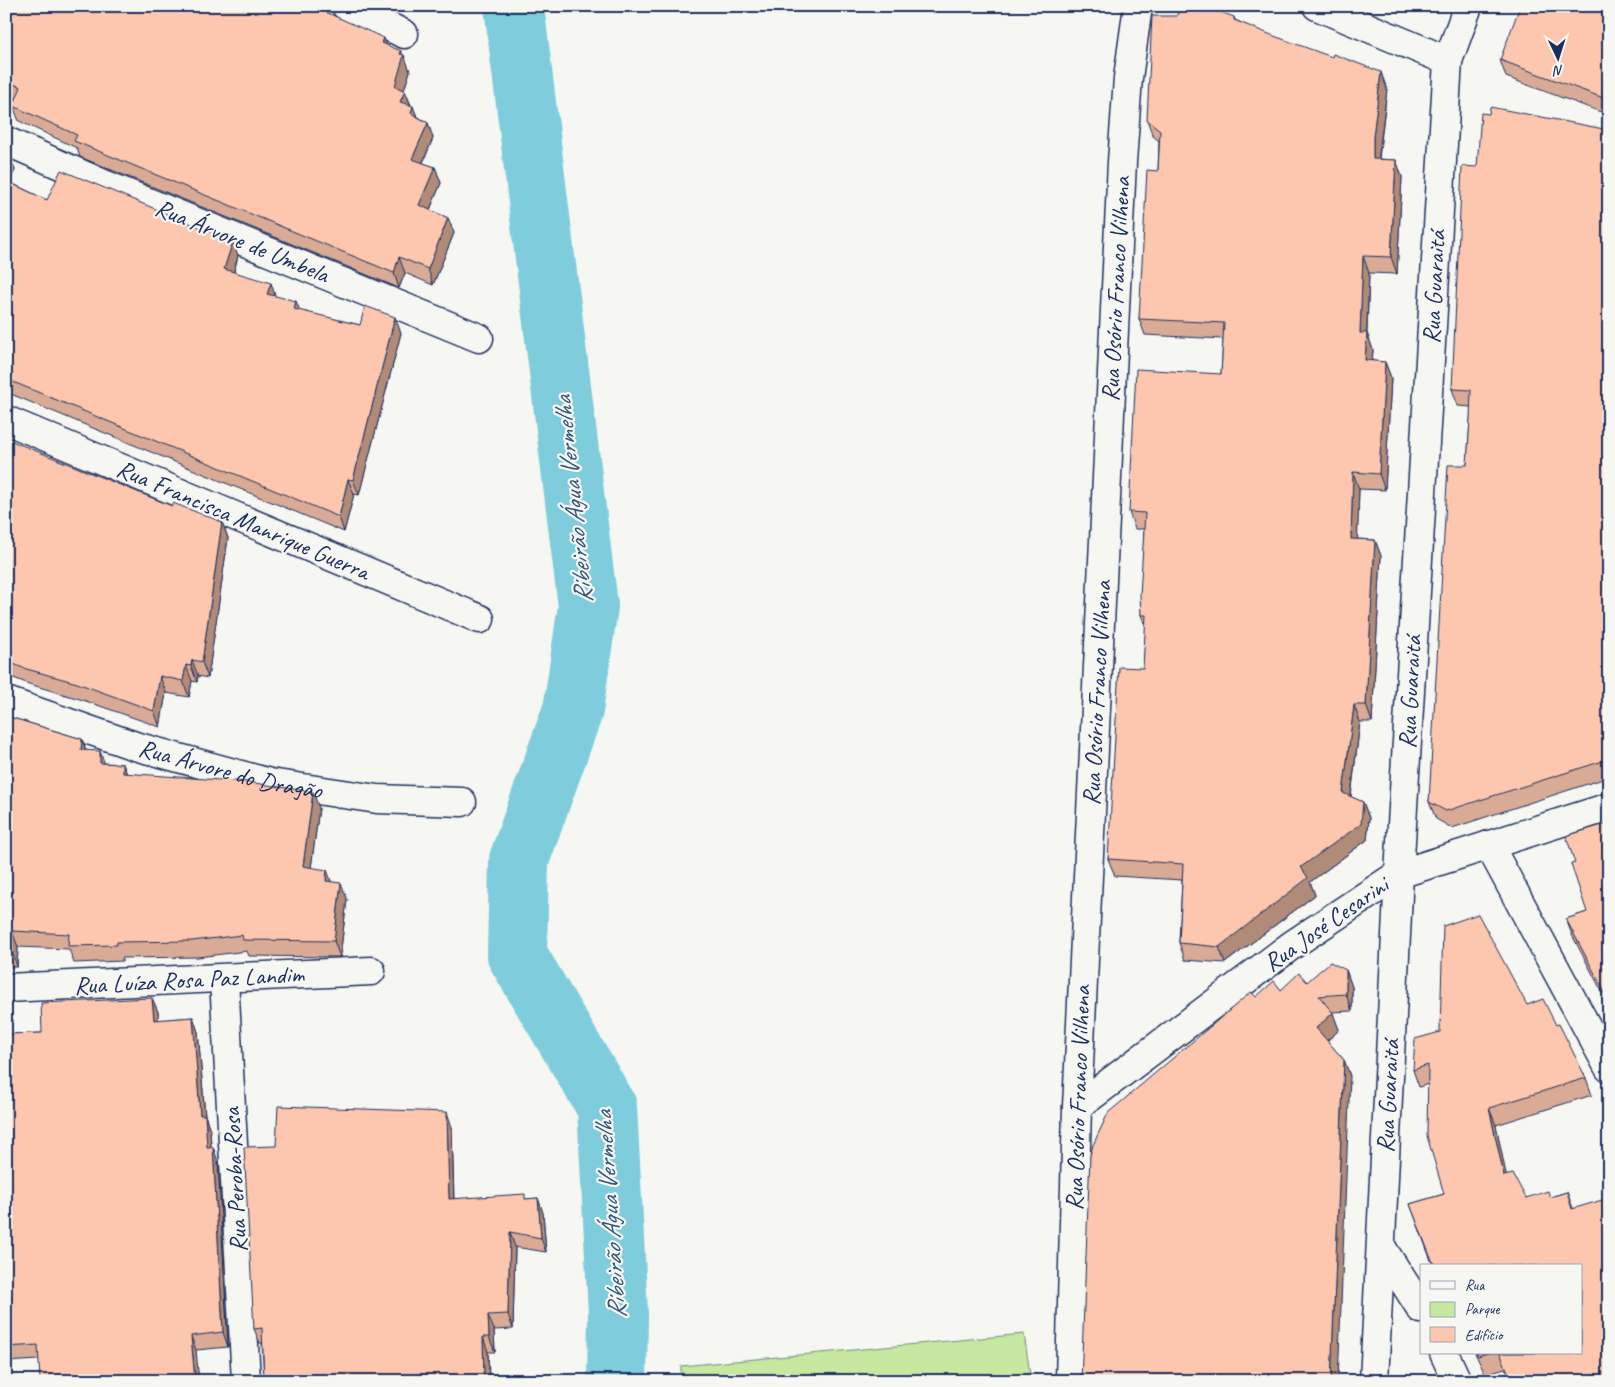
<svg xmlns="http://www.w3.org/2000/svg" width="1615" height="1387" viewBox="0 0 1615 1387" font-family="Caveat,sans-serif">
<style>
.green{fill:#c6e8a1;stroke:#708c80}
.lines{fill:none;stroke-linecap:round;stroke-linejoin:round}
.river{stroke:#7fcddc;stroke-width:60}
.minor-casing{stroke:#1b2f5e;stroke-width:31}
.minor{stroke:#f6f6f2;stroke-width:28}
.wall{fill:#d9ab96;stroke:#1b2f5e}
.shaded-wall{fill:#b08b7a;stroke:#1b2f5e}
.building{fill:#fcc7ae;stroke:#1b2f5e}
.labels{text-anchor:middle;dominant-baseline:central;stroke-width:4.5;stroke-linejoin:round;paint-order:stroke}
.street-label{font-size:25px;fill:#1b2f5e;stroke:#f6f6f2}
.water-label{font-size:26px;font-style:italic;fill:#34567e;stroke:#f6f6f2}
</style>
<rect width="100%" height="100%" fill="#f6f6f2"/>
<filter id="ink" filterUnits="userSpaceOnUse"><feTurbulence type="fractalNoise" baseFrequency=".02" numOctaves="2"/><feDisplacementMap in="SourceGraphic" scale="10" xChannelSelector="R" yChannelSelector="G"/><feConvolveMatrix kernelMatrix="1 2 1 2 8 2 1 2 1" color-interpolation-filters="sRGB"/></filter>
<g filter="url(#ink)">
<path class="green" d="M1024,1334L1031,1381H681V1366Z"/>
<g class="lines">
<path class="river" d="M514,6L588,606L573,710L519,860L517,955L607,1107L618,1313L617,1381"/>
<defs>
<g id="minor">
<path d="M346,6L404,34"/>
<path d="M1317,6L1448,61"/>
<path d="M6,141L106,185L479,338"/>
<path d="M6,420L480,619"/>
<path id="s1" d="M6,701L135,746L270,783L377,799L462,802"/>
<path d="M1489,845L1609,1068"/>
<path d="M224,979L246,1381"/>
<path d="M6,988L371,971"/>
<path d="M1077,1107L1292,945L1399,874L1609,807"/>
<path d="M1382,1248L1421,1309"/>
<path d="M1444,1353L1457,1381"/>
<path d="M1070,1381L1077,1107L1122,162L1128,78L1138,6"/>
<path d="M1374,1381L1399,874L1448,61L1468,6"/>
</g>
</defs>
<use href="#minor" class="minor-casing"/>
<use href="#minor" class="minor"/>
</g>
<g class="wall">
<path d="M6,6L387,45L403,55L410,71L404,90L405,91L411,105L417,116L428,123L433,138L423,163L435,167L441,183L430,210L448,218L454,233L433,285L405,273L399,288L80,157L77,148L19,121L13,106L16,98L6,94Z"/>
<path d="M1609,6V115L1506,77L1500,60Z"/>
<path d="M1234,17L1235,20L1387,89L1379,159L1396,160L1402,177L1397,274L1369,273L1367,333L1373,350L1372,361L1385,362L1391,378L1385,490L1359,489L1357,539L1375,540L1381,556L1372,722H1360L1351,797L1363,802L1369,818L1367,840L1310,882L1315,895L1225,963L1185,960L1179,943L1182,880L1115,876L1108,859L1143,668L1146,628L1141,615L1144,529H1135L1129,512L1221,374L1223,339L1145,335L1139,319L1158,171L1159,141L1153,136L1147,120Z"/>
<path d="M1609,130V777L1452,828L1436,819L1429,802L1467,465L1471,407L1458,406L1452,389L1477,167Z"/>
<path d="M6,153L15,170L9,182L47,200L233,241L238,256L234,272L300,311L360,325L401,333L359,495L354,494L344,532L6,392Z"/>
<path d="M6,449L172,506L222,522L228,538L208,678L198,676L197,682L192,681L189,697L166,693L160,727L83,700L29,684L6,675Z"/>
<path d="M6,716L82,739L86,750L104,763L123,764L127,774L319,808L311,868L331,882L347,899L340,957L249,956L247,951L198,957L122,958L123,961L74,963L69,949L18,947L17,967H6Z"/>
<path d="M1609,823V1005L1572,935L1566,919L1587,912Z"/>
<path d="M1346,970L1352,987V1011L1332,1012L1339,1030L1327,1041L1344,1060L1350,1076L1256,997Z"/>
<path d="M152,998L158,1012V1020L193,1017L198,1032L205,1115L210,1130L211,1147H213L218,1162L228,1347L196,1350L6,1362V1034L42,1033Z"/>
<path d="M1527,1005L1556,1025L1586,1078L1592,1095L1496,1125L1506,1176L1526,1198L1550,1197L1567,1192L1573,1208L1609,1381H1511L1505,1368L1485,1374L1475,1353H1581V1266H1433L1410,1204L1444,1194L1428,1084L1419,1087L1413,1070Z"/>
<path d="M452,1127L454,1199H527L538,1198L543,1213L546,1252L515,1247L513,1329L494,1330L495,1352H488L489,1381H264L262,1343H260L254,1329L276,1146Z"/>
</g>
<g class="shaded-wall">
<path d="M384,38L390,53L382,43Z"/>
<path d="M401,51L404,57V55L410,71L401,100L405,91L411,106L406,118L395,86Z"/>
<path d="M1381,72L1387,89L1379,154V175L1373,159V137Z"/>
<path d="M413,106L419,122L411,113Z"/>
<path d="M428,123L433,138L418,174L412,159Z"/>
<path d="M9,154L15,170L6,189V161Z"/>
<path d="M1396,160L1402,177L1397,274L1391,257Z"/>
<path d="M435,167L441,183L425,221L419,205Z"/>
<path d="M448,218L454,233L433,285L428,269Z"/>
<path d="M233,241L238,256L230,284L224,269Z"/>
<path d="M1363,256L1369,273L1366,350L1360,333Z"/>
<path d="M399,257L405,273L399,288L394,273Z"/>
<path d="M271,283L276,298L267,294Z"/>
<path d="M296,301L302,316L294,309Z"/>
<path d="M395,317L401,333L359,495L353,480Z"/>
<path d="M1367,333L1373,350L1371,377L1365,360Z"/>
<path d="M1385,362L1391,378L1385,490L1379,474Z"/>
<path d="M1353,472L1359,489L1357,555L1351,539Z"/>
<path d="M348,479L354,494L344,532L339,517Z"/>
<path d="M222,522L228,538L208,678L202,662Z"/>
<path d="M1375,540L1381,556L1372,722L1366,705Z"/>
<path d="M192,660L198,676L197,682L191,666Z"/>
<path d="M186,665L192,681L189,697L183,681Z"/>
<path d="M160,676L166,693L160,727L154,711Z"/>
<path d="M1354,705L1360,722L1349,810L1343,793Z"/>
<path d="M82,739L87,755L81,750Z"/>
<path d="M100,751L106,767L100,763Z"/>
<path d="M123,764L129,780L123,773Z"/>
<path d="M313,792L319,808L309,883L303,866Z"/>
<path d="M1363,802L1369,818L1367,840L1310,882L1315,895L1225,963L1219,947L1301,867Z"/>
<path d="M327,870L333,886L326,881Z"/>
<path d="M341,883L347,899L340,957L334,941Z"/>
<path d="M12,931L18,947L17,967L12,951Z"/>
<path d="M1346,970L1352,987V1011L1346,994Z"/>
<path d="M152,998L158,1012L159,1035L154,1020Z"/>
<path d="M1333,1013L1339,1030L1322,1045L1316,1028Z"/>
<path d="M193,1017L198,1032L206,1129L205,1115L210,1130L212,1162L207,1147L200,1115Z"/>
<path d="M1344,1060L1350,1076L1338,1381H1331Z"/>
<path d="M1489,1108L1496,1125L1510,1194L1504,1176Z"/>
<path d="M447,1112L452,1127L454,1214L449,1199Z"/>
<path d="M213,1147L218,1162L228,1347L223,1332Z"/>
<path d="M538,1198L543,1213L546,1252L541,1238Z"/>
<path d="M510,1232L515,1247L513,1329L508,1314Z"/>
<path d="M488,1315L494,1330L495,1352L489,1337Z"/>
<path d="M191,1336L196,1350L199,1381H195Z"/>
<path d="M483,1337L488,1352L489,1381H484Z"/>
</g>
<g class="building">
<path d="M6,6H312L384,38L382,43L401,51L400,54L404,55L395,86L405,91L400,102L413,106L411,113L428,123L412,159L435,167L419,205L448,218L428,269L399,257L394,273L74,141L77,135L13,106L21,87L6,81Z"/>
<path d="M1179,6H1204L1234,17V20L1274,36L1332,57L1333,54L1381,72L1373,137V159L1396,160L1391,257L1363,256L1360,333H1367L1365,360L1385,362L1379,474L1353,472L1351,539L1375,540L1366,705H1354L1343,793L1363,802L1361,824L1301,867L1308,878L1219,947L1179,943L1183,864L1108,859L1119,667L1143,668L1146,615H1141L1140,595L1145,513L1129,512L1136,369L1221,374L1224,323L1139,319L1147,170L1158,171L1160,130L1147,120L1152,16H1177Z"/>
<path d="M1520,6H1609V100L1500,60Z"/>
<path d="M1490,107L1609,130V759L1446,811L1429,802L1448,465H1467L1470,419L1471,390L1452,389L1462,166L1477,167L1481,113L1489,114Z"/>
<path d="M6,153L9,154L6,161Z"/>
<path d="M61,170L233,241L224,269L271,283L267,294L296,301L294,309L360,325L365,306L395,317L353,480L348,479L339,517L6,379V181L47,200Z"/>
<path d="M7,439L172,506L173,503L222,522L202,662L192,660L191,666L186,665L183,681L160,676L154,711L77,683L23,668L6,661V449Z"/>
<path d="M6,716L82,739L81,750L100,751V763L123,764V773L248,782L313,792L303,866L327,870L326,881L341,883L334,941L243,940L242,935L192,941L117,942V945L68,946L69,934L12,931V951H6Z"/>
<path d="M1609,823V1000L1566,919L1587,912L1571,864L1575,863L1566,836Z"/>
<path d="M1478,914L1527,1005L1543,999L1556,1025L1559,1024L1586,1078L1489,1108L1504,1176L1513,1174L1526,1198L1548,1191L1550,1197L1567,1192L1572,1209L1609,1198V1381H1512L1500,1353H1581V1266H1435L1430,1256L1410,1204L1444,1194L1427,1136L1428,1065L1413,1070L1415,1039L1440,1032L1443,926Z"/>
<path d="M1330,962L1346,970V994L1319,996L1333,1013L1316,1028L1344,1060L1331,1381H1081L1090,1155L1093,1145L1108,1113L1251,992L1256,997L1274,981L1281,990L1299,973L1307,982Z"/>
<path d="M152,998L154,1020L193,1017L200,1115H205L207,1147H213L223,1332L191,1336L195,1381H40L38,1345L6,1347V1034L42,1033L41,1003Z"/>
<path d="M278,1106L447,1112L449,1199L525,1194V1199L538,1198L541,1238L510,1232L508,1314L488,1315L489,1337H483L484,1381H264L262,1328L254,1329L244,1147L276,1146Z"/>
<path d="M1477,1353H1488L1478,1356Z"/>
</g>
</g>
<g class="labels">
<g class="street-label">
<text transform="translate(242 241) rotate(22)">Rua Árvore de Umbela</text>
<text transform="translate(1434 287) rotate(-87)">Rua Guaraitá</text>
<text transform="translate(1116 289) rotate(-87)">Rua Osório Franco Vilhena</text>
<text transform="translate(243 520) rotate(23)">Rua Francisca Manrique Guerra</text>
<text transform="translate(1410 692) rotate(-87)">Rua Guaraitá</text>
<text transform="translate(1097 693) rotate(-87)">Rua Osório Franco Vilhena</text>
<text stroke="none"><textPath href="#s1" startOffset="235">Rua Árvore do Dragão</textPath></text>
<text transform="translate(1326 924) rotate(-35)">Rua José Cesarini</text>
<text transform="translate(189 980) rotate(-3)">Rua Luíza Rosa Paz Landim</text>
<text transform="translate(1388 1096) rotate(-87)">Rua Guaraitá</text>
<text transform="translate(1078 1098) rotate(-88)">Rua Osório Franco Vilhena</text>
<text transform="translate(235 1180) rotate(-93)">Rua Peroba-Rosa</text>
</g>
<g class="water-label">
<text transform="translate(573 500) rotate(-96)">Ribeirão Água Vermelha</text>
<text transform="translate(610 1215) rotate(-94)">Ribeirão Água Vermelha</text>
</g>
</g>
<rect width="1615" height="1387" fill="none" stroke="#f6f6f2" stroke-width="25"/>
<rect x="12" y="12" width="1590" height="1362" fill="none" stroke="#1b2f5e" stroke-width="2" filter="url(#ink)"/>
<rect x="1420" y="1264" width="162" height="90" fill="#f6f6f2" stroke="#9ea6b7"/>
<rect x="1430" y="1281" width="25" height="8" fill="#f6f6f2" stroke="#9ea6b7"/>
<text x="1465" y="1290" font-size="15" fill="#1b2f5e">Rua</text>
<rect x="1430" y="1302" width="25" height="15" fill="#c6e8a1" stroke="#9ea6b7"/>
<text x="1465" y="1314" font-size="15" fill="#1b2f5e">Parque</text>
<rect x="1430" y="1327" width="25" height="15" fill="#fcc7ae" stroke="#9ea6b7"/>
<text x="1465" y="1340" font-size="15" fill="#1b2f5e">Edifício</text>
<g transform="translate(1558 58) rotate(176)" stroke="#f6f6f2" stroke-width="4" paint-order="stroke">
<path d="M0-4L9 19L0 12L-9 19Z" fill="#1b2f5e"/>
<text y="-8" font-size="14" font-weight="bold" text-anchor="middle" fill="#1b2f5e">N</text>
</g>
</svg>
